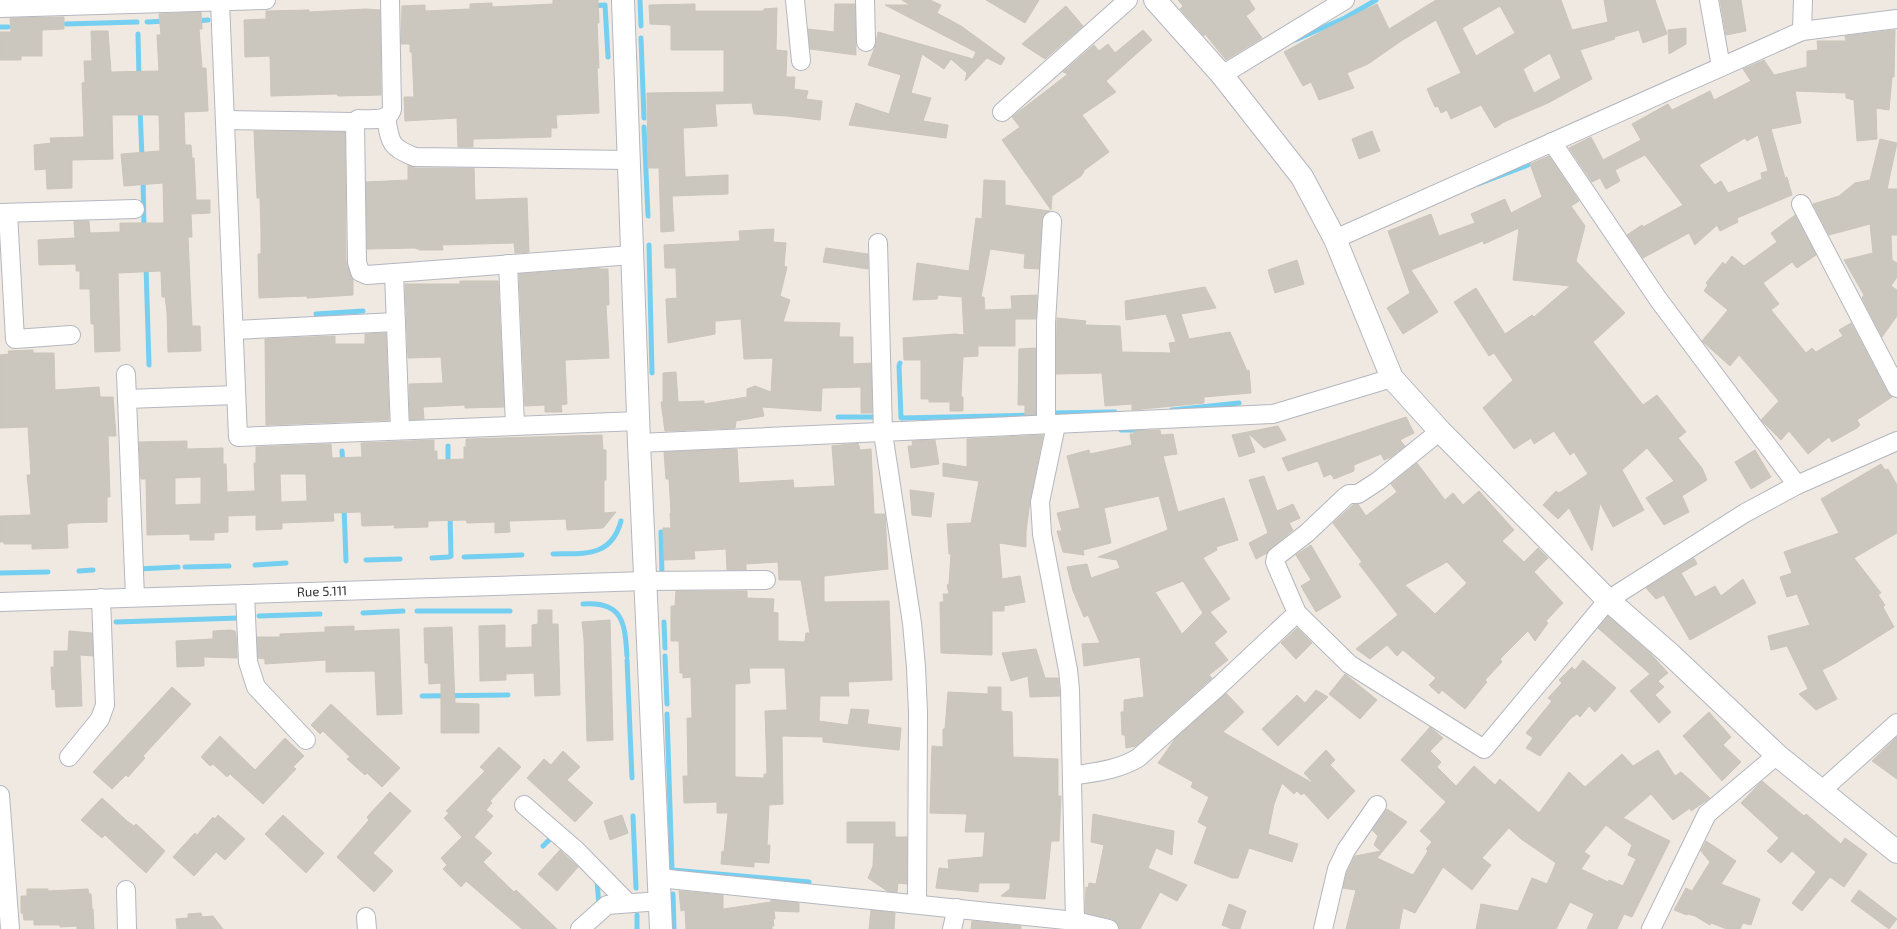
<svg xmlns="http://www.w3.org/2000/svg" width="1897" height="929" viewBox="0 0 1897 929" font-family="'Exo 2',sans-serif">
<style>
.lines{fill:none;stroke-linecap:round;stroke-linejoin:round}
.stream{stroke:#75cff0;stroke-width:5}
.building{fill:#cbc7bf;stroke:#cbc5ba;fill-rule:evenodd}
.minor-casing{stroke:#b4b7c1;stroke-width:20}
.tertiary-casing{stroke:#b4b7c1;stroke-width:24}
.minor{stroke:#fff;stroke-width:18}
.tertiary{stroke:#fff;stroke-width:22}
.labels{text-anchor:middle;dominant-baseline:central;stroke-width:3.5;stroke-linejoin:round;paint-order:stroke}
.street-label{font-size:13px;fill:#2e2e2e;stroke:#fff}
</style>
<rect width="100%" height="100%" fill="#efe9e1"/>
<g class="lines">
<g class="stream">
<path d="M640,0L641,26"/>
<path d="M592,6L605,5L608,57"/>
<path d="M195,21L208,20"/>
<path d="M147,22L167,21"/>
<path d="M66,24L137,22"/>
<path d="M0,27H8"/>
<path d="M138,34L139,78"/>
<path d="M641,38L644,118"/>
<path d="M1295,40L1345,18L1376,0"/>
<path d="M140,108L142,158"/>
<path d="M644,127L648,216"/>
<path d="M143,178L144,228"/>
<path d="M1478,184L1528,165"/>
<path d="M649,245L652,373"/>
<path d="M146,266L149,365"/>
<path d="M316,314L363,311"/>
<path d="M900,363L899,366L901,418L1039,415L1043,413"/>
<path d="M1172,410L1239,403"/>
<path d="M1052,413L1115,412"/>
<path d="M838,417H877"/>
<path d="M1121,430H1141"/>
<path d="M448,446V465"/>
<path d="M342,451L343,464"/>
<path d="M344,506L346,561"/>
<path d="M450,515L451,556"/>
<path d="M661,532L662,577"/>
<path d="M553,554C584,553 611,558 621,521"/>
<path d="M464,557L522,555"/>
<path d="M432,558L449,557"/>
<path d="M366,560L400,559"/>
<path d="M255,565L286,563"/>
<path d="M185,567L229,566"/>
<path d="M138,569L178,567"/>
<path d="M79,571L93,570"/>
<path d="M0,573L48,572"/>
<path d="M583,604C623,601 625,623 627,656"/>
<path d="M417,611H510"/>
<path d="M363,613L403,611"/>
<path d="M259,616L320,614"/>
<path d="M116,622L239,618"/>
<path d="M664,622L665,648"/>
<path d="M665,656L667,704"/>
<path d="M627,660L632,778"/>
<path d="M422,696L508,695"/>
<path d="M667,714L672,870L809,882"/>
<path d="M633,816L636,888"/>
<path d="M543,846L554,835"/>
<path d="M597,881L599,906"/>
<path d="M673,894L674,929"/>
<path d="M637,915V929"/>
</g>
</g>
<g class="building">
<path d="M553,0H598L599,23H597L599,68H597L599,113L556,115L557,128H551V137L473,139V147H458L457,118L405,121L404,97H414L412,52H410V44H401L402,6L425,5V11L470,9V4L492,3V7L553,4Z"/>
<path d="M902,0H930L941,5L937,13L961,26L1005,58L1001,65L987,58L965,81L967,73L951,59L944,69L922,54L911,93L931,98L923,121L948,125L946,138L849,125L856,103L889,114L901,75L868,65L875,47L878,32L973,59L976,52L885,5H910Z"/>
<path d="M986,0H1039L1025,23Z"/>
<path d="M1178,0H1249L1255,9L1246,16L1262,38L1226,60L1205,34L1204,36L1180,9L1183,6Z"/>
<path d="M1436,0H1561L1572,30L1608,22L1604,0H1655L1667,34L1643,43L1639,30L1614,37L1615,39L1580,50L1592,79L1548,103L1504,122L1495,128L1481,105L1451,119L1447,110L1441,113L1438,106L1435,107L1427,89L1461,73L1436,20L1401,41L1368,64L1347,73L1354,88L1319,100L1311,82L1303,86L1284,52L1328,28L1377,4L1389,29ZM1500,6L1515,33L1476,56L1462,28ZM1550,53L1561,78L1534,93L1523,69Z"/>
<path d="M1720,0H1741L1746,31L1726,35Z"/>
<path d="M695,4V11H764V9L777,8L776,50L787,51L786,77H795L794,89L808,91L806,99L822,101L820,120L787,116L754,114L752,103L715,104L717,126L683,128L685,177L728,175V194L672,196L674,231L661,232L659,168H648L647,93L724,92V50H671V25L650,24L649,5Z"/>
<path d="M835,4H855L856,55L810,49L808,29L834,32Z"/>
<path d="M1066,6L1083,26L1045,59L1022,44Z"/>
<path d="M366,9L380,10L381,95L338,96L337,94L271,96L270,56L245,57L244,20L266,19V11L309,10V12Z"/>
<path d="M201,12L202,29H199L202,68H206L208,111L184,112L185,145H191L192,158H194L196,200H210V213L191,214L192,237H188L192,326H200L201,351L168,352L167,312L165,297H162L161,271L118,273L120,351L95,352L94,324H91L90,289H80V271H76V264L39,265L38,240L75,238L74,221H89L90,233L120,232V223H164L163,183L124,186L121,154L160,151L159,115H112L113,159L72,160V188L47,189L46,169L35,170L34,145L51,143L50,138L84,137L82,83L85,82L84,61H92L91,31H108L111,72L159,71L157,35H161L159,14Z"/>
<path d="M64,17V29L42,30V56H21V60H0V32H11L10,18Z"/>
<path d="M1686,28V44L1669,54L1668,30Z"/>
<path d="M1143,30L1152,40L1106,81L1116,92L1082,115L1109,152L1083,171L1084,172L1081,176L1052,196L1051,210L1002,140L1020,127L1012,117L1068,74L1063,72L1094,45L1099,51L1108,44L1115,53Z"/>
<path d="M1895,30L1894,77H1892L1889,110L1876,108L1877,139L1857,141L1854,100L1846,98V93L1795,91L1801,123L1771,129L1785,178L1787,177L1792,195L1737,218L1738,222L1720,231L1717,225L1695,245L1689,233L1643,258L1627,235L1642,225L1643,227L1683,205L1645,155L1615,170L1620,181L1606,189L1600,178L1592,182L1569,148L1591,137L1603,160L1641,140L1632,124L1668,104L1672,110L1710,91L1714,100L1751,81L1743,69L1764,60L1774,75L1807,67V51L1818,50L1817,41H1846L1845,36ZM1758,135L1768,171L1761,173L1762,179L1728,193L1721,181L1715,185L1699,165L1745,138L1747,141Z"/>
<path d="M254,131L345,132L346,262L353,279V295L307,298V296L259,298L258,254H261V232L260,198H257Z"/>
<path d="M1372,131L1380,151L1359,159L1352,139Z"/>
<path d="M1880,139L1897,143L1887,189H1897V235H1891L1892,260L1897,263V277L1891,286L1897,290V316L1882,337L1862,298L1864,295L1844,260L1873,253L1870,224L1829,235L1813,204L1839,196L1855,183L1870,180Z"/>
<path d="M1549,156L1579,201L1571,206L1585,226L1576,261L1625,313L1593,342L1643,405L1657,395L1686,432L1678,438L1702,468L1707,480L1682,496L1689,512L1664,525L1646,498L1674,481L1647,448L1622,470L1644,510L1613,527L1600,503L1592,551L1569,508L1558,519L1543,505L1556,491L1559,493L1588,474L1574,452L1570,455L1554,431L1534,444L1531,438L1514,449L1483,408L1513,380L1494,353L1489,356L1454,302L1476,288L1505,334L1532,315L1534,317L1570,286L1513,280L1519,228L1484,244L1483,241L1411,270L1438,312L1403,334L1387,308L1410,293L1388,231L1431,214L1439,236L1475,223L1471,214L1505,199L1511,213L1542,197L1530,164Z"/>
<path d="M408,165L415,168H474L475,200L527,198L529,252L515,253L514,243L442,245L443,250H420L415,248L367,249L366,182L408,180Z"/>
<path d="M984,180L1005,181V205L1050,211L1043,215L1042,220L1039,269L1024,268L1025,254L990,249L981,297H984L985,310L1012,309L1011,296L1037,295L1036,319H1015V346H978V356L963,357L961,396L963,397V411H950V402H929V399H921V360H904L903,338L955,334L964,335L962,297L938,295L937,299L913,300L917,263L969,271L976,218L982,219Z"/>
<path d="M1795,215L1816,255L1797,268L1792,262L1763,283L1779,304L1771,310L1806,353L1812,348L1816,352L1843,336L1839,330L1851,323L1888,393L1892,397L1857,420L1860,425L1857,428L1832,442L1829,437L1808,454L1789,431L1781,440L1761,420L1779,401L1739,355L1730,366L1702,341L1728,310L1704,291L1708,285L1706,283L1723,262L1725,265L1732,256L1744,266L1777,242L1771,233Z"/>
<path d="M774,229L773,242L786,243L784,266L787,267L780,296L790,300L783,322L840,323L839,337H853V364L871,363L872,413H861V387L822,388L821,411L762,407L764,416L736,421L735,428L665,431L661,402H663V373L676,372L678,402L704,401V404L747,397V389L755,386L771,392L773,358L744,359L741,319L716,321H715V334L668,343L666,299L677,298L676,268H665L664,245L740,241L739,231Z"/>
<path d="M826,248L868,254V269L823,262Z"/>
<path d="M1297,260L1304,284L1275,293L1268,270Z"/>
<path d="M600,268V269H608L609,305H606L609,358L565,360L567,404L561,405L562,412H545V405L525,406L519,274Z"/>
<path d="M460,281H498L504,407L465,408V405L423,407L424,419L410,420L409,384L443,383L441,357L408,358L405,284H460Z"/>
<path d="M1205,287L1216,308L1181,314L1189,339L1230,332L1247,371L1249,370L1251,393L1204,397V403L1132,410V404L1105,406L1102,373L1056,374L1057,318L1086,321L1085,325L1120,326L1122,352L1171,353L1169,343L1176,342L1166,314L1126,320L1125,301Z"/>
<path d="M386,333L389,420L266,425L265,339L335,336V344H365V334Z"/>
<path d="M1036,348V414L1025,415V405H1018L1019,349Z"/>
<path d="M33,350V353H54L55,390L99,387L100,397H113L116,436H108L110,497H107V522L70,523L67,525L68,548L32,549V544H4V542H0V516L31,515L27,475H31L28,427L0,428V355L9,354L8,351Z"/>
<path d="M1406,417L1414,433L1400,440L1405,446L1391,457L1384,460L1381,454L1354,465V471L1334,479L1331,474L1324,477L1318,461L1288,471L1282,458Z"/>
<path d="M1278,426L1286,440L1264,448L1248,433L1255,452L1239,457L1232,435Z"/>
<path d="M1160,430L1161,435L1173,434L1177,454L1163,456L1178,512L1224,498L1238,540L1216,547L1217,550L1203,558L1230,599L1210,612L1227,632L1214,643L1228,660L1209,675L1212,678L1136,746L1126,748L1125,735H1122L1121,712H1124V700L1144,697L1140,657L1084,666L1082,644L1100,643L1088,615L1084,617L1073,591L1067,567L1087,564L1091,578L1120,568L1117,560L1098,557L1168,530L1159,496L1104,508L1111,543L1083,550L1084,555L1063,552L1057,531H1062L1057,513L1080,508L1067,456L1089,450L1090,454L1132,445L1130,434H1134V431ZM1183,581L1203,613L1182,634L1155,592Z"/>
<path d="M602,435L603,450H606V480H604V513L616,512L603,528L567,530L566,519L509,521L510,532L495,533V522L467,523L466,520L428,521V527L394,528L395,525L362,526L361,512L333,513L334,521L282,523V529L256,530V515L228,516V532L214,533V540H190V534L147,535L146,479H141L139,442L187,441V449L223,448V464H226L227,492L255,491L254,463H256V447L331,444L332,458L362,457L361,443L434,440V451H437V460L464,459V447H466V439ZM280,474H306L307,501L281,502ZM201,477V504L175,505V478Z"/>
<path d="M1043,435L1030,500L1026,532V547L999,543L1002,579L1020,576L1025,602L1004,606V611H992V655L941,653L940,602H944L943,594H949L947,585L949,584L951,554H949L947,524L971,523L979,481L943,476V463L967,467V439Z"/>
<path d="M935,440L939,464L911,468L908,446H913L912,441Z"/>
<path d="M858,443L860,450L871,449L874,514H885L888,569L824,576V602L889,601L892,680L848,682L849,696H820L819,721L848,725L851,709L869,710L867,724L901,728L899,750L823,742V737L782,736L783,804L769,805L767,845H770L769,863L754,862V867L721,864L722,851L724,852L728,813H717V802L684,803L683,776H688L687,718H692L691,677L683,678V673H680L679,641H671V606H675L676,591H747V598L774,599L773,612L778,613V641L803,642L805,641L806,633H810L801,580H779L778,562L746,564V570H727L726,549L694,551L695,559L664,560L663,528H671L670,513H671L669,479H666L664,452L737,449L739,483L793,480L794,488L835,486L832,446ZM749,668H785L787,710L765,711L767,774H764V778L735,777V684L750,683Z"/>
<path d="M1755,450L1771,477L1751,489L1735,462Z"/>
<path d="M1417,463L1445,500L1453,493L1463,505L1479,491L1514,530L1502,541L1524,562L1538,548L1548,558L1534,572L1563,603L1546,621L1548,623L1535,641L1528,631L1500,659L1502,662L1485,680L1487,682L1465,709L1442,690L1439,694L1429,685L1436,678L1403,650L1397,656L1387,645L1370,659L1356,649L1398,615L1359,564L1362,562L1333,523L1354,504H1358L1366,516L1397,492L1391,484ZM1447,562L1467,583L1435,614L1405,585Z"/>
<path d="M1881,464L1885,470L1888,469L1897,485V533L1854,558L1881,593L1878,595L1885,605L1883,607L1894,627L1836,663L1822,670L1837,699L1816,710L1799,694L1808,689L1787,646L1771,650L1768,636L1810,625L1797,594L1787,597L1780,577L1792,573L1784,552L1839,533L1821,499Z"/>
<path d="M1264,476L1277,511L1293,504L1300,518L1289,523L1293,530L1270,549L1267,553L1256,559L1249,543L1268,533L1249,480Z"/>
<path d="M910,490L934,493L931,517L912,515Z"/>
<path d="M1311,545L1341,597L1316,612L1301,586L1311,580L1296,555Z"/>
<path d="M1694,558L1697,564L1681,573L1695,597L1715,586L1721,596L1743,579L1756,603L1690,640L1664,595L1656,599L1646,588Z"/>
<path d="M538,610H552V624H558L560,695L535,696L534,673L506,674V680L480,681L479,626L505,625V648L532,647V625L538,624Z"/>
<path d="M1608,616L1651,654L1668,673L1658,681L1664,687L1655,695L1671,712L1659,723L1630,691L1650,674L1598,628Z"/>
<path d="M610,620L613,740L587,741L584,639L582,622Z"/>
<path d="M354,626V631L399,629L402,714L377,715L375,671L326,672V660L265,664V659L258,658L257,637H280V634L325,632V627Z"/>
<path d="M452,627L455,703L479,704V733H441V683L429,684L428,663H425L424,628Z"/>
<path d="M1297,628L1312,643L1296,659L1281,643Z"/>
<path d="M230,630L235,631L236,635L237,658L204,657V666L177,667L176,641L213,639V631Z"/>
<path d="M69,631L92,633L93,656L80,655L82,706L56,707L55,689L52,690L51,667H54V651H68Z"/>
<path d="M1036,649L1045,678H1058L1060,696L1030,697L1028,676L1011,681L1002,653Z"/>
<path d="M1583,660L1616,688L1595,712L1589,706L1580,717L1577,714L1571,718L1540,756L1526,748L1533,738L1526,733L1552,701L1548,698L1562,683L1559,680L1572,667L1575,670Z"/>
<path d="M1345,674L1377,700L1360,719L1329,694Z"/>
<path d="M172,687L191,704L143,756L145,758L128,777L126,775L112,789L93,772Z"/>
<path d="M988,687H1001V711L1012,712L1013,757L1058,759V796H1061L1059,841H1051L1045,899L1001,896L1010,889V883H979L978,892L936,888L939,868L949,869L948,860L983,857L985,832H965L967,814L930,813L932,746L943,747V729H945L948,692L988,694Z"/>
<path d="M1316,690L1328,697L1278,746L1262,729L1297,695L1305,703Z"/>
<path d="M1226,693L1244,712L1223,732L1314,784L1304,773L1326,750L1335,760L1330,765L1355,791L1328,819L1304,793L1301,795L1297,791L1294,794L1282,783L1274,804L1268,834L1298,844L1292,862L1249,848L1238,878H1232L1194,863L1207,827L1198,822L1209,797L1191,787L1193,782L1158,763L1175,739Z"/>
<path d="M331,704L400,768L382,787L367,773L365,775L347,759L350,757L323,731L320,734L311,725Z"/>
<path d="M1709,712L1731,737L1723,745L1741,762L1722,781L1683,736Z"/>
<path d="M1430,727L1443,738L1430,751L1441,762L1437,767L1456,786L1474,766L1495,785L1500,779L1539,813L1569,772L1585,787L1622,754L1633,766L1658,750L1675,776L1681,772L1710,798L1691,811L1690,808L1673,820L1651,794L1623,818L1670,841L1632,917L1624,914L1617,929H1587L1594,914L1570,902L1556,929H1476L1481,904L1518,911L1532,878L1547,884L1556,863L1521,839L1509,828L1482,858L1491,865L1472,890L1443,867L1415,913L1403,908L1399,929H1346L1356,890L1343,888L1347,872L1355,856L1381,851L1374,845L1378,836L1372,830L1387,809L1407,822L1377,858L1413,875L1428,851L1426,849L1432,842L1420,831L1446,802L1401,760ZM1606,825L1632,845L1628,855L1636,859L1623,886L1609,880L1608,882L1581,869L1590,856L1584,852Z"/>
<path d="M220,736L255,770L285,738L304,756L293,767L296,769L263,804L230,774L227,777L213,764L210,766L201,757Z"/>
<path d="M1897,737V779L1872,761Z"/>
<path d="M499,747L521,767L490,801L492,803L486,810L493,816L474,837L492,853L483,862L514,892L516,890L557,929H522L466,881L461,887L443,869L447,865L441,858L462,837L444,818L449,813L446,811L485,771L480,767Z"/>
<path d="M563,751L580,767L567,780L593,803L575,822L527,778L544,759L551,765Z"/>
<path d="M1762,781L1804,816L1806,814L1841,844L1845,838L1867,854L1844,887L1830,877L1802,911L1792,903L1816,872L1792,851L1781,863L1767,851L1779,838L1741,803Z"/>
<path d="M390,792L411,811L373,853L393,871L374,892L337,857L369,820L367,817Z"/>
<path d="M102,798L127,821L134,826L136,824L165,851L146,873L105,835L102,838L81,820Z"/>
<path d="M1093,814L1174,831L1172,855L1156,848L1148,868L1187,885L1177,901L1160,892L1140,929H1119L1116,922L1112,919L1085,913L1086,887L1088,888L1089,883L1096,884L1104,845L1091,842Z"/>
<path d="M218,815L245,839L225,860L216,852L194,876L173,857L195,833L197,835L213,817L215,819Z"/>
<path d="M283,815L324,853L306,873L265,834Z"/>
<path d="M622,815L628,833L610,840L604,821Z"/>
<path d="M847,822H895V837H907V884L898,883L897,892L887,891L868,878L873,866L874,843H847Z"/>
<path d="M1706,841L1736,861L1721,884L1760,899L1751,925L1743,923L1740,929H1727L1711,923L1710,925L1695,916L1688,914L1687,915L1674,910L1686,888L1692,891L1710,862L1701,851Z"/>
<path d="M560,850L578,867L557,891L538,874Z"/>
<path d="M27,889H48V891L88,889L89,894H91L92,909H93L94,929H77V926L60,927V925H34V920H24L23,913H21V896H27Z"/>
<path d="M1859,890L1897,919L1889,929L1851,901Z"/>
<path d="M679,891L723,895V909L771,902V900L799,903V912L774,911L775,919H773L774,926H772V929H686L685,910L681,911Z"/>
<path d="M1229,904L1246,911L1240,929H1232L1222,925Z"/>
<path d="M871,910L895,913L894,929H869Z"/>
<path d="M201,913L202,917L213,916L223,929H177L176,919L188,918V914Z"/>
<path d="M972,921L1021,926V929H971Z"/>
</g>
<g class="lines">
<defs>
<g id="minor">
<path d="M795,0L801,61"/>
<path d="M865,0L866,42"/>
<path d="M1709,0L1721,67"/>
<path d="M220,2L238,437L638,421"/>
<path d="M0,8L266,0"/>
<path d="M1802,31L1803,0"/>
<path d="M1222,75L1345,0"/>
<path d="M1002,112L1128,0"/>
<path d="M386,117C390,142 390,148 415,157L628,160"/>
<path d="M225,120L355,122L358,119C369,119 389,122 392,109L390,0"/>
<path d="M355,122L357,262L360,272L367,275L632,255"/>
<path d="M1552,142L1658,299L1797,485"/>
<path d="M1801,204L1897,388"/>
<path d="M0,213L135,209"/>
<path d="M8,213L15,339L71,335"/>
<path d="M1335,239L1802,31L1897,19"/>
<path d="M878,243L883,433L912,623L916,667L918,713L917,903"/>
<path d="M508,264L515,425"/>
<path d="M394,273L400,430"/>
<path d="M234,330L396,322"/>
<path d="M126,374L135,597"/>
<path d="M127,399L236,395"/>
<path d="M1046,424V323L1052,221"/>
<path d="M1056,425L1040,502L1042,534L1068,670L1070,689L1075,921"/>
<path d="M1440,431L1378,481L1358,494H1349L1345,497L1307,533L1276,557L1275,562L1297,613L1349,664L1484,749L1608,600L1745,513L1797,485L1897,441"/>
<path d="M639,443L1273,414L1392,378"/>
<path d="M245,594L248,662L256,687L306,740"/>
<path d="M0,602L645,581L766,580"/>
<path d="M69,757L100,719L105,705L101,598"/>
<path d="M1072,776C1095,772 1118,770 1138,758L1219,686L1297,613"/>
<path d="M1821,791L1897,723"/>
<path d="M0,795L10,929"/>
<path d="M524,805L576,850L628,903"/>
<path d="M659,878L1075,921L1109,929"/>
<path d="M126,890L127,929"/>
<path d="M366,917L367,929"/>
<path d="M580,929L607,905L660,901"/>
<path d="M952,929L957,908"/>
<path d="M1323,929L1337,869L1346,850L1377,805"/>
<path d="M1651,929L1707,814L1777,755"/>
</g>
<g id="tertiary">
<path d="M623,0L639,443L661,929"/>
<path d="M1155,0L1222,75L1302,177L1335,239L1392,378L1440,431L1608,600L1669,653L1777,755L1897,852"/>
</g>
</defs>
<use href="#minor" class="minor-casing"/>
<use href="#tertiary" class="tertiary-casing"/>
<use href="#minor" class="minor"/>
<use href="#tertiary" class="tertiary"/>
</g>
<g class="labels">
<g class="street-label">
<text transform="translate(322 591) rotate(-2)">Rue 5.111</text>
</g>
</g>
</svg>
